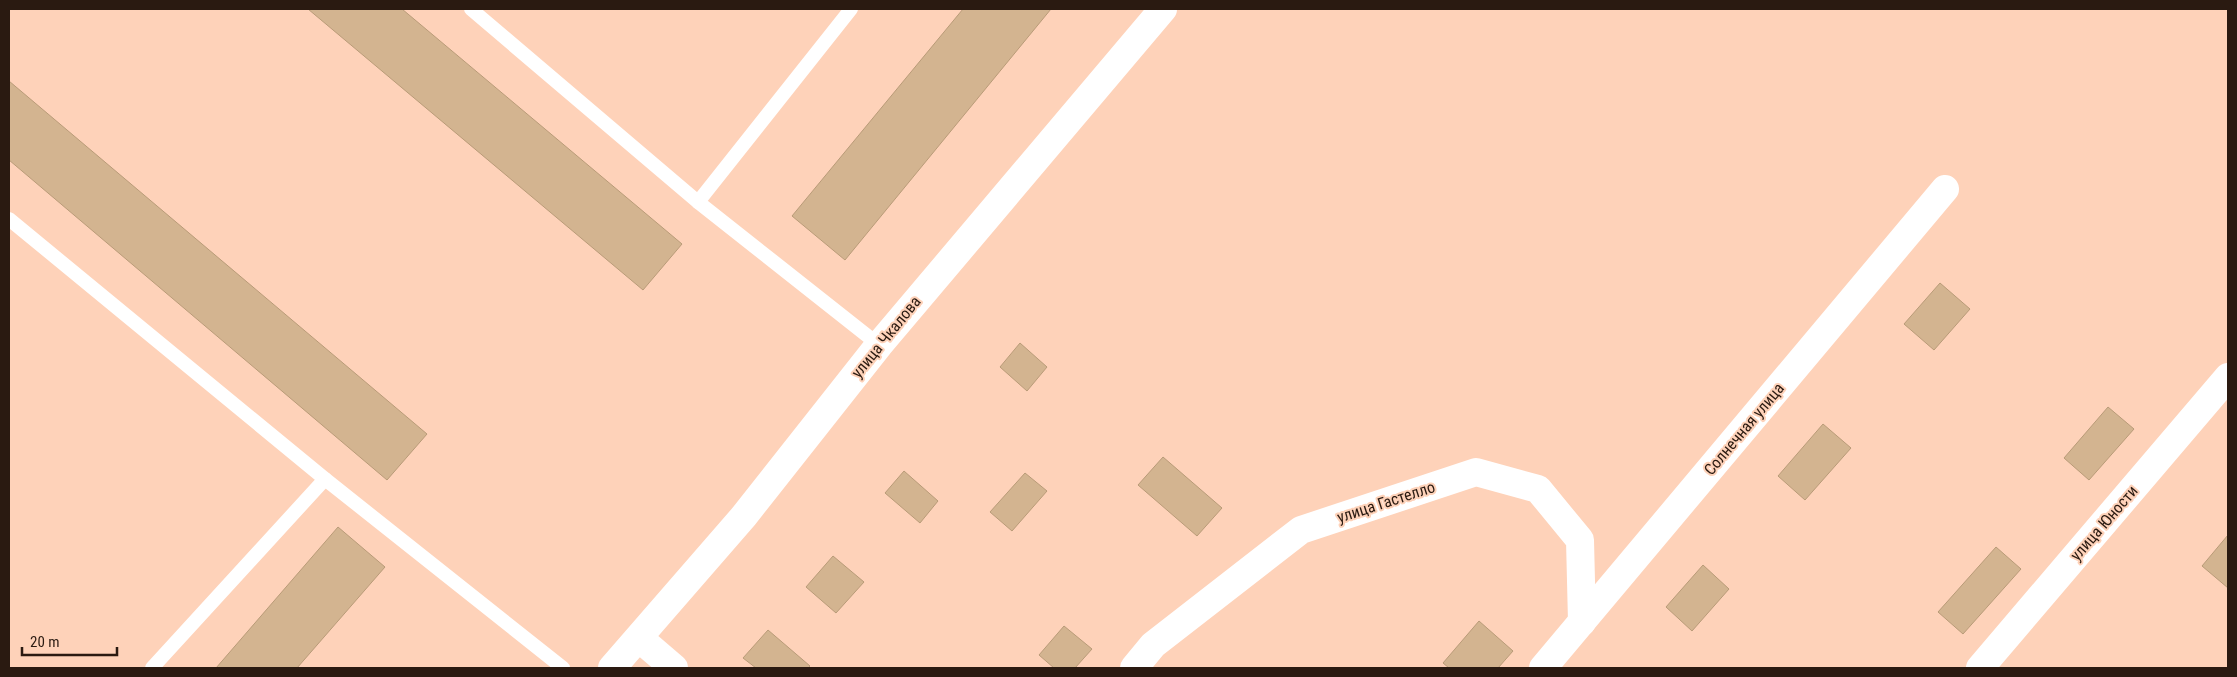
<svg xmlns="http://www.w3.org/2000/svg" width="2237" height="677" viewBox="0 0 2237 677" font-family="'Roboto Condensed',sans-serif">
<style>
.building{fill:#d3b490;stroke:#b99b78}
.lines{fill:none;stroke-linecap:round;stroke-linejoin:round}
.service{stroke:#fff;stroke-width:14}
.minor{stroke:#fff;stroke-width:28}
.labels{text-anchor:middle;dominant-baseline:central;stroke-width:4;stroke-linejoin:round;paint-order:stroke}
.street-label{font-size:16px;fill:#2a1a11;stroke:#fed2b9}
</style>
<rect width="100%" height="100%" fill="#fed2b9"/>
<g class="building">
<path d="M308,9H402L682,244L643,290Z"/>
<path d="M963,9H1051L845,260L792,216Z"/>
<path d="M9,81L427,434L387,480L9,160Z"/>
<path d="M1940,283L1970,309L1934,350L1904,324Z"/>
<path d="M1020,343L1047,367L1027,391L1000,367Z"/>
<path d="M2108,407L2134,429L2089,480L2064,458Z"/>
<path d="M1823,424L1851,448L1805,500L1778,476Z"/>
<path d="M1163,457L1222,508L1197,536L1138,485Z"/>
<path d="M904,471L938,501L920,523L885,493Z"/>
<path d="M1025,473L1047,491L1012,531L990,512Z"/>
<path d="M338,527L385,567L297,668H216Z"/>
<path d="M2228,535V588L2202,566Z"/>
<path d="M1996,547L2021,569L1963,634L1938,612Z"/>
<path d="M833,556L864,582L836,613L806,587Z"/>
<path d="M1703,565L1729,589L1692,631L1666,607Z"/>
<path d="M1479,621L1513,651L1498,668H1449L1443,663Z"/>
<path d="M1064,626L1092,649L1075,668H1054L1039,655Z"/>
<path d="M768,630L810,666L808,668H756L743,658Z"/>
</g>
<g class="lines">
<g class="service">
<path d="M471,9L698,202L879,345"/>
<path d="M698,202L851,9"/>
<path d="M9,219L325,479L563,668"/>
<path d="M152,668L325,479"/>
</g>
<g class="minor">
<path d="M639,638L674,668"/>
<path d="M612,668L744,516L879,345L1163,9"/>
<path d="M1134,668L1153,645L1301,530L1476,472L1538,489L1580,540L1582,622"/>
<path d="M1543,668L1945,189"/>
<path d="M1980,668L2228,377"/>
</g>
</g>
<g class="labels">
<g class="street-label">
<text transform="translate(886 337) rotate(-51)">улица Чкалова</text>
<text transform="translate(1744 429) rotate(-50)">Солнечная улица</text>
<text transform="translate(1386 502) rotate(-18)">улица Гастелло</text>
<text transform="translate(2104 523) rotate(-49)">улица Юности</text>
</g>
</g>
<rect width="2237" height="677" fill="none" stroke="#2a1a11" stroke-width="20"/>
<path d="M22 647v8h95v-8" fill="none" stroke="#2a1a11" stroke-width="2.5"/>
<text x="30" y="647" font-size="15" fill="#2a1a11" stroke="#fed2b9" stroke-width="4" paint-order="stroke">20 m</text>
</svg>
